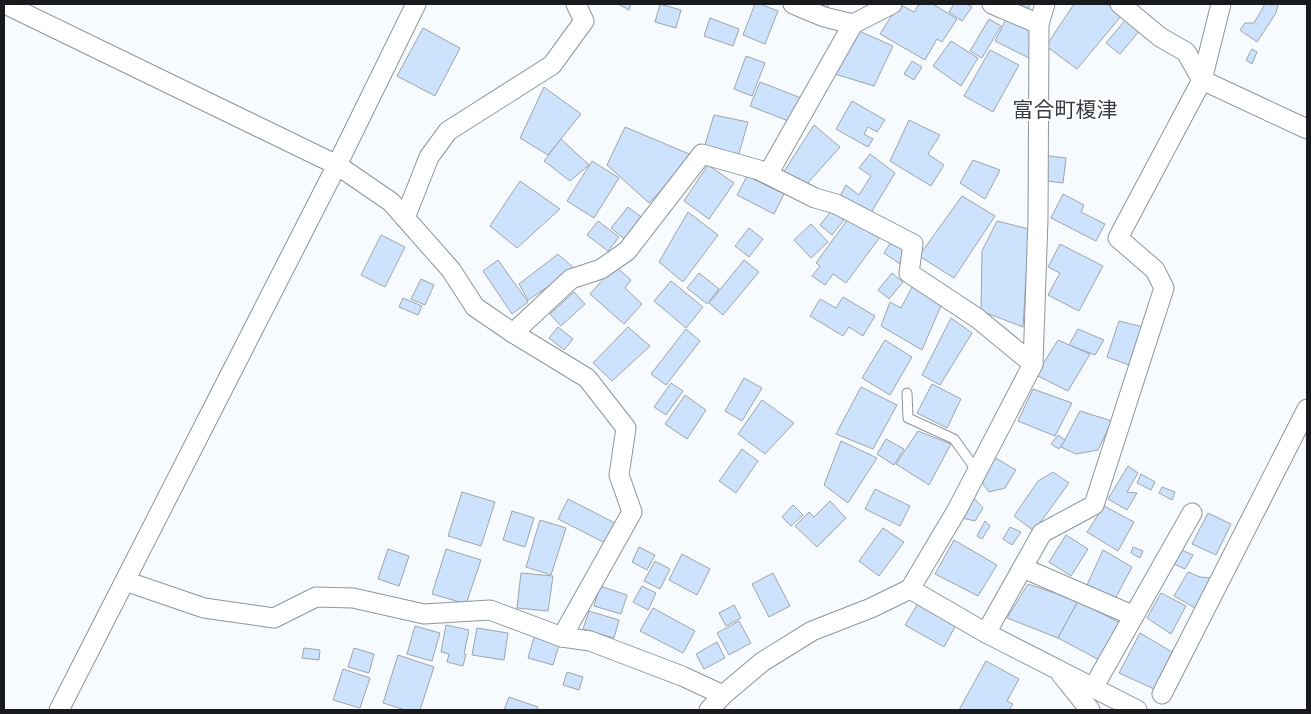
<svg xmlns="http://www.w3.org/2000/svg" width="1311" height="714" viewBox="0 0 1311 714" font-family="'Alegreya Sans','Noto Sans JP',sans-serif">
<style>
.building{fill:#cde3fd;stroke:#9ea4ab}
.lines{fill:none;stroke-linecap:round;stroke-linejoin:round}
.service-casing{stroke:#8f959b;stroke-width:11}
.minor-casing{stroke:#8f959b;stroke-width:21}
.service{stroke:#fff;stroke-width:9}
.minor{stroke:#fff;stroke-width:19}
.labels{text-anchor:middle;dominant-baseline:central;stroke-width:4;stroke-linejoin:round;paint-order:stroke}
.quarter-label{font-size:21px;fill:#373b41;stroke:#fff}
</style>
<rect width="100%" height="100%" fill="#f8fbfe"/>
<g class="building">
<path d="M618,4H631L629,10Z"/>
<path d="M660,4L681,10L676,28L655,22Z"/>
<path d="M755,4H760L778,11L765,44L743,35Z"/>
<path d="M814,4H829L827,9Z"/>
<path d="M899,4L914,12L919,4H933L957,19L942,42L937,39L925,60L880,34Z"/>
<path d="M954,4H967L972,7L962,21L949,12Z"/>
<path d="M1006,4H1030L1028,11Z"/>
<path d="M1074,4H1107L1122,15L1077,69L1046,46Z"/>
<path d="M1265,4H1278L1276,13L1257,42L1240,30L1245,23H1254Z"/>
<path d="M1008,15L1033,28L1031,59L995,41Z"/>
<path d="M710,18L739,29L733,46L704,36Z"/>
<path d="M1127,18L1141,29L1120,54L1106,43Z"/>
<path d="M989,19L1001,26L982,58L970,51Z"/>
<path d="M423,28L460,48L435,96L397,76Z"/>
<path d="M859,31L893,46L874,86L835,74Z"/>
<path d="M951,41L978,58L961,86L933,66Z"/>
<path d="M1252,49L1257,52L1252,64L1246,60Z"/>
<path d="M990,50L1019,65L993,112L964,96Z"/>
<path d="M746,56L765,63L752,96L734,89Z"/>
<path d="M912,61L922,67L914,80L904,74Z"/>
<path d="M760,82L801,98L791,122L750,106Z"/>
<path d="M544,87L581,114L548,155L520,138Z"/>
<path d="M852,101L885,120L877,132L868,127L864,134L873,139L868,147L836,129Z"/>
<path d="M714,115L748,122L738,157L704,148Z"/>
<path d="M909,120L940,135L928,154L944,165L931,186L890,161Z"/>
<path d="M814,125L840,147L806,185L783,173Z"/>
<path d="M625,127L694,156L649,203L607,165Z"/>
<path d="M561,139L589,165L570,181L544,161Z"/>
<path d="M870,154L895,173L869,216L839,198L846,185L859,195L871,176L859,168Z"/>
<path d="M1042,155L1066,158L1063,183L1039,180Z"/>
<path d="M973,160L1000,170L985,199L960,183Z"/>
<path d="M592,161L619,178L594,218L567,201Z"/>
<path d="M708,165L734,183L709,219L684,201Z"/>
<path d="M747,176L784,194L774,214L737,195Z"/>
<path d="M520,181L560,209L517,248L490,226Z"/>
<path d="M1063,194L1084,205L1081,212L1105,224L1096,241L1051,218Z"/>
<path d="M962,196L995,216L954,278L919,256Z"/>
<path d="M628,207L644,219L627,241L611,228Z"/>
<path d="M832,210L844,220L832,235L820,225Z"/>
<path d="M688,212L718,235L683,282L659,262Z"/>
<path d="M850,216L880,237L846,283L833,274L825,285L812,276L820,266L816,263Z"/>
<path d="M598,221L619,237L608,251L587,235Z"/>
<path d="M997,221L1029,229L1023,327L981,311L982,251Z"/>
<path d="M811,224L828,242L811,258L794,240Z"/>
<path d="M749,228L763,239L749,257L735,246Z"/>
<path d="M381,235L405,247L385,287L361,275Z"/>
<path d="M893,239L909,250L900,264L884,253Z"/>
<path d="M1060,244L1103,266L1079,311L1048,295L1060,273L1048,267Z"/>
<path d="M558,254L575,269L528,300L519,284Z"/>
<path d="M498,260L528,302L512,314L483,271Z"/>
<path d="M744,260L759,272L723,315L709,303Z"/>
<path d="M615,266L631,280L625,288L642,304L624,324L590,294Z"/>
<path d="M699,273L719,289L707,304L687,288Z"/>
<path d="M892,273L903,282L889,299L878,290Z"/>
<path d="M421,279L434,285L425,305L411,299Z"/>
<path d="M671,281L703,307L686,328L654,301Z"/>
<path d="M912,287L943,301L922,350L881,326L890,302L901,308Z"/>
<path d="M574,292L585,304L561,326L550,314Z"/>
<path d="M843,297L875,316L863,336L849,327L843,336L810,316L820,299L836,308Z"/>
<path d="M403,298L422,306L418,315L399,307Z"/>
<path d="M951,318L972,333L940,385L922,375Z"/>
<path d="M1119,321L1143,327L1129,365L1107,357Z"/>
<path d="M558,327L573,339L564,350L549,338Z"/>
<path d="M628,327L650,346L612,381L593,363Z"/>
<path d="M686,329L700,341L666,385L651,374Z"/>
<path d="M1078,329L1104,340L1095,355L1069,345Z"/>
<path d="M885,340L912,357L890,395L862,378Z"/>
<path d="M1058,340L1090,354L1068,391L1036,375Z"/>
<path d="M744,378L762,388L742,421L725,411Z"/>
<path d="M671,383L683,391L666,415L654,407Z"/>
<path d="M932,384L961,399L947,428L917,413Z"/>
<path d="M861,387L897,405L873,449L836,434Z"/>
<path d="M1033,389L1072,403L1055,436L1018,421Z"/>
<path d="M685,395L706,410L687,439L665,424Z"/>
<path d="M762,400L794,423L765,454L738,434Z"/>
<path d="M1080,411L1112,421L1098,450L1076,454L1061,447Z"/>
<path d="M918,431L951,444L929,485L896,464Z"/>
<path d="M1058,435L1065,440L1059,449L1051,444Z"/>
<path d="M886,439L904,449L894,465L877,454Z"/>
<path d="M841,441L877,458L848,503L824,485Z"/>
<path d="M742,449L758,461L736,493L719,481Z"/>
<path d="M992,456L1016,470L1005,488L989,492L980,480Z"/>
<path d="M1128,466L1138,473L1127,492L1137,493L1127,510L1108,499Z"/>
<path d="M1053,472L1069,483L1034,531L1014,516L1038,481Z"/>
<path d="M1141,474L1155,482L1151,490L1137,483Z"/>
<path d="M1162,487L1175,492L1172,500L1159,493Z"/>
<path d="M875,489L910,506L900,526L865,509Z"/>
<path d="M462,492L495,502L481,546L448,536Z"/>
<path d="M974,498L983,508L975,521L962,518Z"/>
<path d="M568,499L619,525L609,545L558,519Z"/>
<path d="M830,501L846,518L817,547L795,526L809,512L814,517Z"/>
<path d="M793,505L803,515L791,526L782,517Z"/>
<path d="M1104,506L1134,522L1118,551L1087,532Z"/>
<path d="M512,511L534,518L525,547L503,540Z"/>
<path d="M1208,513L1231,524L1216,555L1192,544Z"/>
<path d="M540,520L566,528L551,575L526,567Z"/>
<path d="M985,521L990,526L982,539L977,536Z"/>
<path d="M1010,527L1021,532L1012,545L1003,539Z"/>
<path d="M883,528L904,542L879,576L859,561Z"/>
<path d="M1066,535L1088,549L1071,576L1049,562Z"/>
<path d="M954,540L997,565L978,596L935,574Z"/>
<path d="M639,547L655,555L647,570L632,562Z"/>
<path d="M1133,547L1143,551L1140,558L1131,553Z"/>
<path d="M388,549L409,556L399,586L378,579Z"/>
<path d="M446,549L481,560L466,604L432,594Z"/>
<path d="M1179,549L1193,555L1185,569L1172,563Z"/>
<path d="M1103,550L1132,567L1115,599L1087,585Z"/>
<path d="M682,554L710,569L697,595L669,580Z"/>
<path d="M655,561L670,569L660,589L644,581Z"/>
<path d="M1188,572L1200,577L1213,578L1195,608L1174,596Z"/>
<path d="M521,573L553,576L548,611L517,608Z"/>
<path d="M773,573L790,606L769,617L752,584Z"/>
<path d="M1028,584L1078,601L1058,638L1007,618Z"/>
<path d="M600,586L627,595L621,614L594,606Z"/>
<path d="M642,586L656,593L648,610L633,602Z"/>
<path d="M1161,593L1186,606L1171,634L1147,618Z"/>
<path d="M1078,601L1124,625L1103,662L1058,638Z"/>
<path d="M919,602L957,623L944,647L905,625Z"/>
<path d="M734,605L741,618L726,626L719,613Z"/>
<path d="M653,608L695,631L683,653L640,631Z"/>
<path d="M589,611L619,620L614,638L583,629Z"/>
<path d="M739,621L751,643L729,655L717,633Z"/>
<path d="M446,625L469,630L464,654H466L463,666L447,662L449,654L441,652Z"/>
<path d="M415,626L440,633L432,661L407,654Z"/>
<path d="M477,628L508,633L504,660L472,655Z"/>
<path d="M1140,633L1172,652L1154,689L1119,673Z"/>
<path d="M535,634L560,642L553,665L528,658Z"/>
<path d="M717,642L725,658L704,669L696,654Z"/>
<path d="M304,648L320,650L319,660L302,658Z"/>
<path d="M354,648L374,654L369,673L348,667Z"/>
<path d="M398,655L434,667L420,710H405L383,703Z"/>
<path d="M986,661L1019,679L1007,701L1013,704L1009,710H959Z"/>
<path d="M343,669L370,678L360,708L333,700Z"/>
<path d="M567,672L583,677L579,690L563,685Z"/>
<path d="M509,697L538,707L537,710H504Z"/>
</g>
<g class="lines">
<defs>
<path id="service" d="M907,393L908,418L954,439L977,471"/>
<g id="minor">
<path d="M5,4L337,165L391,202L451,270L475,307L513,333L587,378L626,428L619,475L632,512L562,637"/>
<path d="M793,4L824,17L853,24L892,4"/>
<path d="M992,4L1039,24"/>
<path d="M1120,4L1160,37L1186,52L1202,80L1307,129"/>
<path d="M768,174L853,24"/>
<path d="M405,218L429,157L448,131L552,65L584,21L576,4"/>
<path d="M513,333L571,279L601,269L627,251L702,154L759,170L815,198L836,204L913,244L909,273L977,318L1033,364"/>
<path d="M1023,568L1134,616"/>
<path d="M125,581L204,608L274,618L316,597L353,598L424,614L490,610L562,637L590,641L682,676L723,695"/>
<path d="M910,589L986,633L1137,710"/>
<path d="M986,633L1042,533L1094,505L1164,288L1155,270L1118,238L1202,80L1221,4"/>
<path d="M1061,674L1090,710"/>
<path d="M1093,688L1192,513"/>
<path d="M1162,694L1307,409"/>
<path d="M59,710L337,165L416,4"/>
<path d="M709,710L723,695L762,662L812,631L871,608L910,589L957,510L1033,364L1038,219L1039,24L1045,4"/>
</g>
</defs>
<use href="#service" class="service-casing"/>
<use href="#minor" class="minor-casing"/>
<use href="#service" class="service"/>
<use href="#minor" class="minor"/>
</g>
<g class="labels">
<g class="quarter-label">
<text x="1065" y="110">富合町榎津</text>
</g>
</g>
<rect width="1311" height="714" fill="none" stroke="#181a1d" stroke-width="10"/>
</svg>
